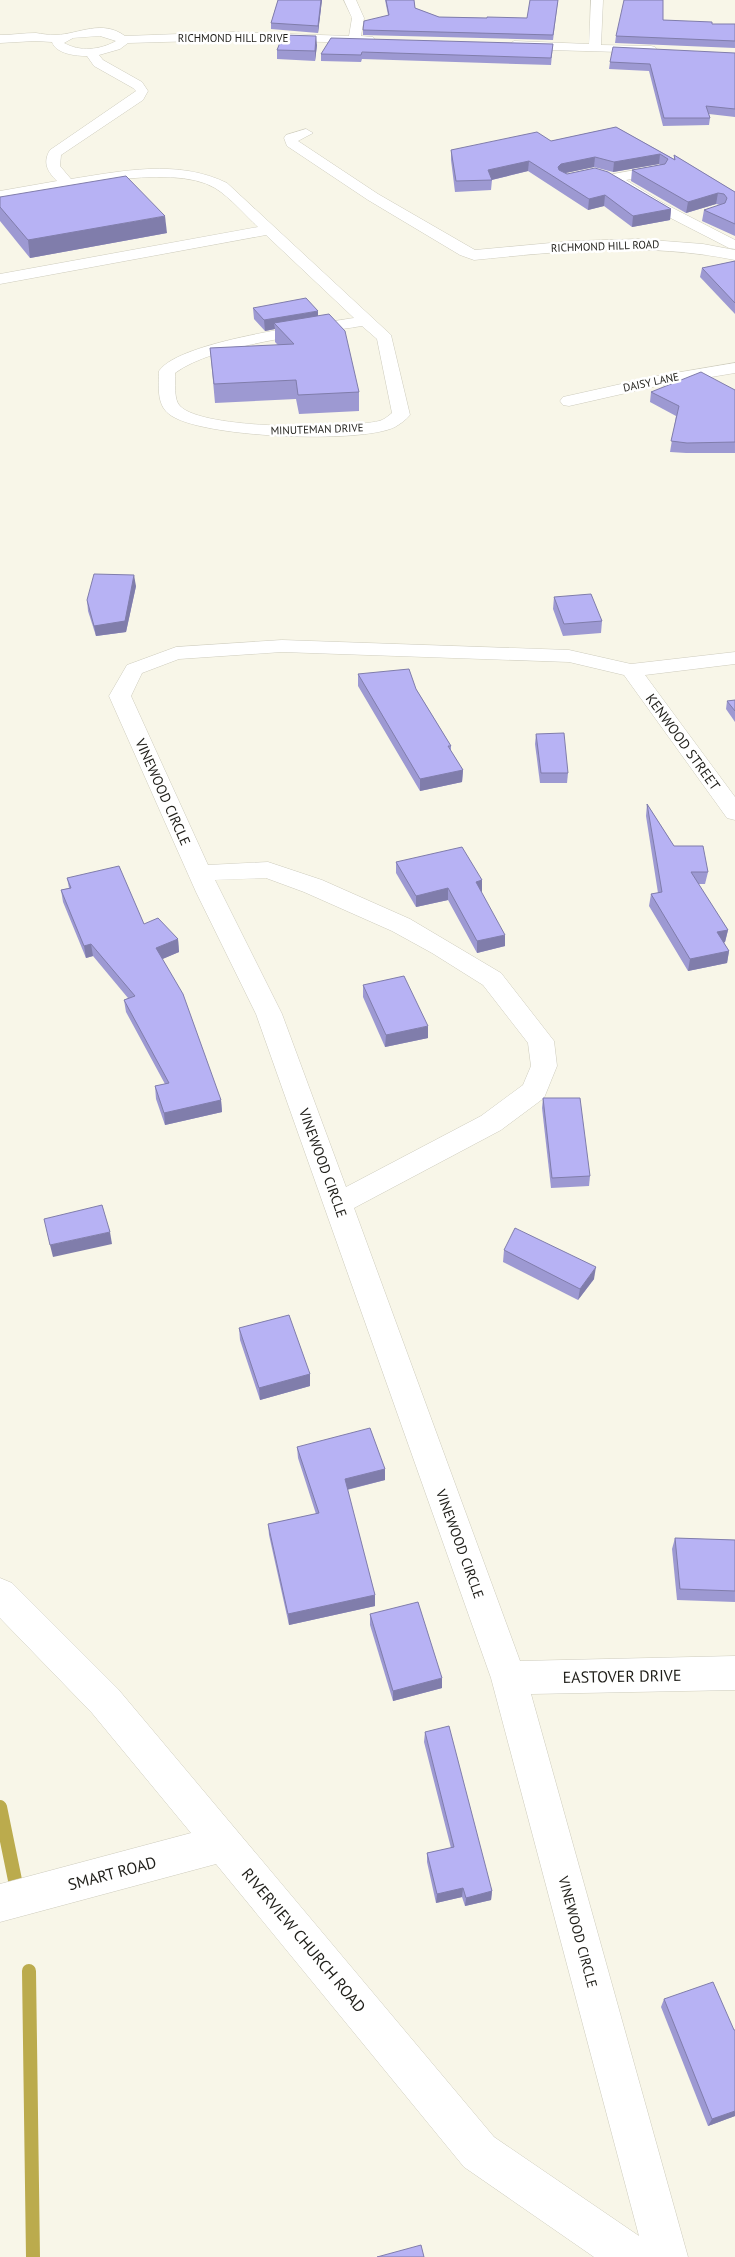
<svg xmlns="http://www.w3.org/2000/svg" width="735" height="2257" viewBox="0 0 735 2257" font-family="'PT Sans',sans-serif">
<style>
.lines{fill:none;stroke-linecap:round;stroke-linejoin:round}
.stream{stroke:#bbab4d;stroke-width:14}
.minor-casing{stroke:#ceccbd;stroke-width:1}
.minor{fill:#fff;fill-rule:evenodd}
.wall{fill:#9d99d2}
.shaded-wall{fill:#807dab}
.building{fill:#b7b2f4;stroke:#807dab}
.labels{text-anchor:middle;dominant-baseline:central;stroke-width:5;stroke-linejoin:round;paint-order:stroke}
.far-street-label{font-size:11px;fill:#1f1e19;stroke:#fff}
.street-label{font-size:14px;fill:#1f1e19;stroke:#fff}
.near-street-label{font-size:16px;fill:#1f1e19;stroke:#fff}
</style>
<rect width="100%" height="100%" fill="#f8f6e8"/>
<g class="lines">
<g class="stream">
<path d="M0,1807L16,1885"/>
<path d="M29,1971L33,2257"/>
</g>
<defs>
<g id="minor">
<path d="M344,0H356L364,18L361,36L373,37L375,40L373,43L233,40L128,43L120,49L99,55L103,60L142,82L148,91L143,100L61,155L60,166L71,179C122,171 178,159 227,183L391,335L410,415C406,420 400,424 395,427C362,444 198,438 169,414C156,404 159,385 159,371C179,341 315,324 354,318L266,235L0,284V274L258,227C245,215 231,198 215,188C171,161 52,191 0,199V191L57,181C48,172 42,163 50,150L136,91L133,88L94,66L87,56C76,56 56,54 52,42L35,41L0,43V35C12,35 24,33 36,33C42,34 49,35 56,35C79,34 102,19 125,36L233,32L349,36L352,18ZM100,36L116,41C100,50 80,52 64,43L73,38ZM362,326L377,339L392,413C388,416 384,420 379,421C346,429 203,430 180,406C173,399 176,382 175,373C214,344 313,334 362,326Z"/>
<path d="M591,0H603L601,45L651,46L655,47L657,50L655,53L514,49L508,45L514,41L589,44Z"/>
<path d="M306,129L313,133L298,141L378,194L475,250L572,241L638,239L703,244L735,250V260C646,242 563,251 474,260L460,255L368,200L287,146L284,138L286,135Z"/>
<path d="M658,166L665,170L663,173L626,180L663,203L735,240V249L729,248L653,209L606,178L613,174Z"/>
<path d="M735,363V373L657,386L569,406L563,405L560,401L563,397L657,376Z"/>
<path d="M282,640L569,650L631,664L735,652V664L645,675L735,797V820L727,818L624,675L569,662L282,652L179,659L142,673L131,696L208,865L268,862L322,880L410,919L501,973L554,1041L557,1066L544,1098L501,1130L354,1208L520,1661L735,1656V1690L531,1694L688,2257H594L464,2167L216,1864L0,1922V1884L191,1833L92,1713L0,1618V1578L12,1583L118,1689L494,2137L639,2236L491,1678L256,1014L196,892L109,696L127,665L176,647ZM266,878L304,892L392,931L432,953L483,985L528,1043L531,1066L523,1085L481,1116L346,1187L282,1014L215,880Z"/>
</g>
</defs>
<use href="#minor" class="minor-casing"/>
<use href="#minor" class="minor"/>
</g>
<g class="wall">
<path d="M278,0H322L318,33L271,29V23Z"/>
<path d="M385,0H414L415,8L439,17L487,18H527L558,0L553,40L363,35V30L388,15Z"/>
<path d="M663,20L712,24H735V48L615,43L616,36Z"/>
<path d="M553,44L551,65L362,59L361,62L321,61V54Z"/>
<path d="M317,45L315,61L277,59V50Z"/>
<path d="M735,53V117L709,114L710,118L709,125L663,126L649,71L609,69L610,62Z"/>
<path d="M616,127L674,159V155L735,192V236L702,221L704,210L720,205L716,204L686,213L631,181L632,170L660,165L659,164L613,172L594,167L565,173L671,209L670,220L632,227L604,206L588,210L528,171L492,180L491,190L455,192L451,160V150L551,141Z"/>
<path d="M0,197L167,233L30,258L0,221Z"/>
<path d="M735,261V314L700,277L702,268Z"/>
<path d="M253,308L318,316L359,392V411L299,414L296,399L215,403L210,348L278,345L275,342V329L265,331L254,319Z"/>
<path d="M735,390V453H686L670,452L676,416L650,402L651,392Z"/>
<path d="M136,586L126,632L96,636L88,611L87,600Z"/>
<path d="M554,597L602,621L601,633L563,636L553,609Z"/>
<path d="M358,674L416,689L451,746V751L463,770L462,782L420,791L358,686Z"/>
<path d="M735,700V722L726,709L727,701Z"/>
<path d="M536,734L568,773L567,783H540L535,744Z"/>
<path d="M647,804L674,846L708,872L705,884H698L728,930L725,942L724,943L729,951L727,963L688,971L649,906L651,894L658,893L646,816Z"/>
<path d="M396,862L482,880V892H481L505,946L477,953L448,900L416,907L396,873Z"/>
<path d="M67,878L144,924L178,939L179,952L162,959L221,1100L222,1112L165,1125L156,1099L155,1086L165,1084L126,1012L124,1000L128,998L93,956L86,958L63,902L61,890L69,888Z"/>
<path d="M363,985L428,1038L385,1047L363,997Z"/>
<path d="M543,1098L590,1176L589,1186L551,1188L542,1108Z"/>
<path d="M504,1250L594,1279L578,1300L503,1262Z"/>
<path d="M239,1328L310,1374V1386L260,1400L240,1340Z"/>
<path d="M297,1447L385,1469V1480L347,1490L375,1595V1606L289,1625L269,1535L268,1524L316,1514L298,1458Z"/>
<path d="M675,1538L735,1540V1602L677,1600L672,1549Z"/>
<path d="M370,1614L442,1688L393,1701L370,1625Z"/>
<path d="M425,1732L492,1891L491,1900L465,1906L462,1897L436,1903L427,1862V1853L451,1848L424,1742Z"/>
<path d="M664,1999L735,2116L708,2126L661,2007Z"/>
</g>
<g class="shaded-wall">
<path d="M321,0H322L318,33V26Z"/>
<path d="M316,36L317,45L315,61V51Z"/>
<path d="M660,154L659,164L613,172L614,162Z"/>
<path d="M595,157L594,167L561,174L558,167L561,164Z"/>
<path d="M529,161L528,171L491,180L488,170Z"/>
<path d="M718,193L716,204L686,213L688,202Z"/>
<path d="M605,195L604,206L588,210L589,199Z"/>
<path d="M671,209L670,220L632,227L633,216Z"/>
<path d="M165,216L167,233L30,258L28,240Z"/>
<path d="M318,311V321L274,323L275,329L265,331L264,320Z"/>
<path d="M134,575L136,586L126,632L96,636L94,626Z"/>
<path d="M463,770L462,782L420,791V779Z"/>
<path d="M482,880V892L475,893L476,882Z"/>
<path d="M448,888V900L416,907V896Z"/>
<path d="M728,930L725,942L715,944L717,932Z"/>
<path d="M505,935V946L477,953V941Z"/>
<path d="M178,939L179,952L158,961L156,948Z"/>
<path d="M91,944L93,956L86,958L84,946Z"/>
<path d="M729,951L727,963L688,971L690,959Z"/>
<path d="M428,1026V1038L385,1047L386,1035Z"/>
<path d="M221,1100L222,1112L165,1125L164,1113Z"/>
<path d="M110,1232L112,1244L53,1257L50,1245Z"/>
<path d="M596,1267L594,1279L578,1300L580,1289Z"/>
<path d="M310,1374V1386L260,1400L259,1388Z"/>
<path d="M385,1469V1480L345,1490V1479Z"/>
<path d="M375,1595V1606L289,1625L288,1614Z"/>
<path d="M442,1678V1688L393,1701V1691Z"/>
<path d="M463,1888L462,1897L436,1903L437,1894Z"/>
<path d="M492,1891L491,1900L465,1906L466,1898Z"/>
<path d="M735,2111V2116L708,2126L712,2119Z"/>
</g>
<g class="building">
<path d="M278,0H321L318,26L271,23Z"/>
<path d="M386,0H414L415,8L439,17L487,18V17L527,18L530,0H558L553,35L363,30L364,21L389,15Z"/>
<path d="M624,0H663V20L712,22V24H735V41L616,36Z"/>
<path d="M283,35L316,36L315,51L277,50Z"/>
<path d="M331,38L553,44L551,58L362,52L361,55L321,54Z"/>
<path d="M613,47L735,53V109L706,106L710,118H664L650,64L610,62Z"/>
<path d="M616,127L675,160L674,155L735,192V224L704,210L725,203L727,198L724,194L718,193L688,202L632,170L665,164L668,159L660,154L614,162L595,157L561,164L558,167L559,170L567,174L595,168L608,172L671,209L633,216L605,195L589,199L529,161L488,170L492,180L456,181L451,150L537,132L551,141Z"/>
<path d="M126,176L165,216L28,240L0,207V197Z"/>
<path d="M735,261V303L702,268Z"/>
<path d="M306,298L318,311L264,320L253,308Z"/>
<path d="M329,314L345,331L359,392L298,395L296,380L214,384L210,348L294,344L274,323Z"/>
<path d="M701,372L735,390V442L687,443L671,441L679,406L651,392Z"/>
<path d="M94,574L134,575L125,621L94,626L87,600Z"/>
<path d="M591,594L602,621L564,624L554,597Z"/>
<path d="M409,669L416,689L451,746H448L463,770L420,779L358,674Z"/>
<path d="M735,700V711L727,701Z"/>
<path d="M564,733L568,773H541L536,734Z"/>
<path d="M647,804L674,846H703L708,872H691L728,930L717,932L729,951L690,959L651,894L662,892Z"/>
<path d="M462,847L482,880L476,882L505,935L477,941L448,888L416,896L396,862Z"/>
<path d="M119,866L144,924L158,918L178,939L156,948L183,994L221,1100L164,1113L155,1086L169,1083L124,1000L135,996L91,944L84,946L61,890L71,888L67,878Z"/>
<path d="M404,976L428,1026L386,1035L363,985Z"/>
<path d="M543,1098H580L590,1176L552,1178Z"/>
<path d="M102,1205L110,1232L50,1245L44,1219Z"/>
<path d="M515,1228L596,1267L580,1289L504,1250Z"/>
<path d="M289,1315L310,1374L259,1388L239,1328Z"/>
<path d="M370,1428L385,1469L345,1479L375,1595L288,1614L268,1524L319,1513L297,1447Z"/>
<path d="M675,1538L735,1540V1591L680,1589Z"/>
<path d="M418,1602L442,1678L393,1691L370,1614Z"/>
<path d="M449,1726L492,1891L466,1898L463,1888L437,1894L427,1853L454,1847L425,1732Z"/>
<path d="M713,1982L734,2030H735V2111L712,2119L664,1999Z"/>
<path d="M421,2245L424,2257H377Z"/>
</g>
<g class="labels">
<g class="far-street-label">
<text x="233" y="38">RICHMOND HILL DRIVE</text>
<text transform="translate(605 246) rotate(-2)">RICHMOND HILL ROAD</text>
<text transform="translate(651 382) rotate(-12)">DAISY LANE</text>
<text transform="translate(317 429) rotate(-2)">MINUTEMAN DRIVE</text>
</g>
<g class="street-label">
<text transform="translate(683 742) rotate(54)">KENWOOD STREET</text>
<text transform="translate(163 792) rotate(66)">VINEWOOD CIRCLE</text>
<text transform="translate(323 1163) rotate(70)">VINEWOOD CIRCLE</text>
<text transform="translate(460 1544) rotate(70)">VINEWOOD CIRCLE</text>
<text transform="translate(578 1932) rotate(75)">VINEWOOD CIRCLE</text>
</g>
<g class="near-street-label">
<text transform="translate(622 1676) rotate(-1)">EASTOVER DRIVE</text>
<text transform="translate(112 1873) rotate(-15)">SMART ROAD</text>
<text transform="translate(304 1940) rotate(50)">RIVERVIEW CHURCH ROAD</text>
</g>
</g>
</svg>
